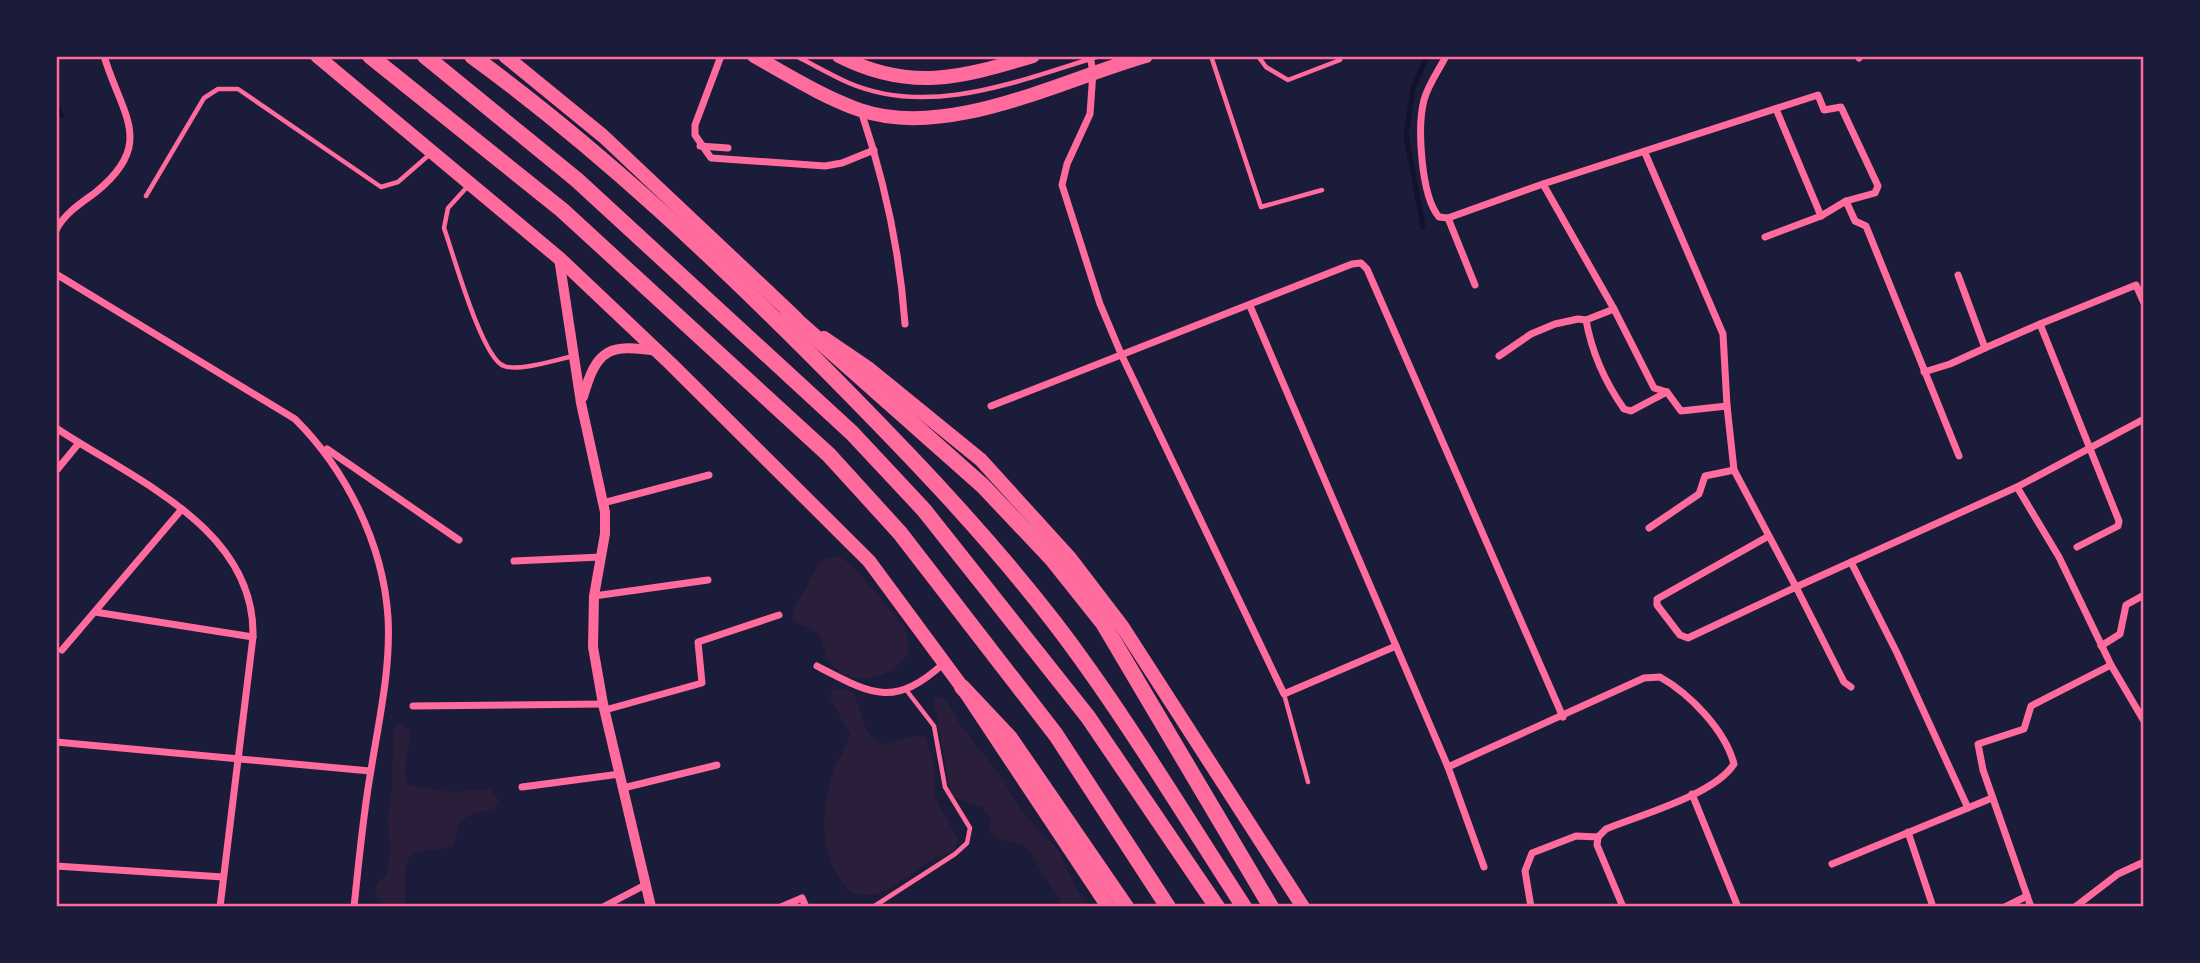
<svg xmlns="http://www.w3.org/2000/svg" width="2200" height="963" viewBox="0 0 2200 963" font-family="Figtree,sans-serif">
<style>
.green{fill:#2a1e3b}
.lines{fill:none;stroke-linecap:round;stroke-linejoin:round}
.stream{stroke:#12122b;stroke-width:5}
.service{stroke:#ff6b9d;stroke-width:4.5}
.minor{stroke:#ff6b9d;stroke-width:7}
.tertiary{stroke:#ff6b9d;stroke-width:10}
.primary{stroke:#ff6b9d;stroke-width:14}
.motorway{stroke:#ff6b9d;stroke-width:16}
.neatline{fill:none;stroke:#ff6b9d;stroke-width:2.5}
</style>
<rect width="100%" height="100%" fill="#1b1b3a"/>
<g class="green">
<path d="M840,557L854,567L904,626L909,643L907,656C889,680 848,691 829,660C824,653 824,643 819,635C812,626 800,628 792,618C793,605 801,599 806,588C815,572 816,556 840,557Z"/>
<path d="M838,689L852,691C864,708 861,750 893,743C905,740 911,733 925,737L934,763L935,797L958,840L953,853C922,857 908,884 878,893C863,898 850,895 841,881C818,847 821,807 835,768C839,757 848,746 850,734L830,698L832,691Z"/>
<path d="M939,696L947,702L961,726L1000,775L1022,812L1059,851L1080,896L1090,907H1065L1026,847L994,837L989,832L990,818L983,807L951,796L935,708L934,699Z"/>
<path d="M402,724L409,730C411,748 400,769 408,785L450,792L490,789L499,801L493,809C465,816 459,815 454,845C439,854 424,846 410,856L405,870V907H387L376,896L375,889L380,880L386,876L390,850L388,818L392,790L393,732L395,726Z"/>
</g>
<g class="lines">
<g class="stream">
<path d="M56,104L61,115"/>
<path d="M1423,227L1406,135L1413,89L1427,56"/>
</g>
<g class="service">
<path d="M796,56C814,65 831,75 849,83C931,118 1020,80 1100,56"/>
<path d="M1211,56L1261,207L1322,190"/>
<path d="M1258,56L1266,67L1288,80L1340,60L1341,56"/>
<path d="M468,186L448,208L444,228C453,253 482,359 504,366C519,372 558,359 574,356"/>
<path d="M146,196L204,98L218,89H238L381,187L398,182L429,155"/>
<path d="M1284,694L1308,782"/>
<path d="M873,907L955,854L967,843L970,828L945,787L934,726L907,691"/>
</g>
<g class="minor">
<path d="M721,56L695,125V135L711,158L825,166L842,163L874,150"/>
<path d="M1090,56L1093,72L1090,114L1067,164L1062,185L1100,304L1122,356L1284,694L1396,646"/>
<path d="M1446,56C1439,70 1428,85 1424,100C1417,127 1421,196 1439,217L1448,218L1543,184L1818,95L1824,110L1841,107L1878,186L1875,193L1846,201"/>
<path d="M1859,58L1861,56"/>
<path d="M1776,109L1821,216"/>
<path d="M861,111C884,179 900,253 905,324"/>
<path d="M700,146L728,148"/>
<path d="M1645,153L1723,334L1727,406L1734,470L1796,587L2017,487L2144,419"/>
<path d="M1543,184L1614,309L1654,388L1667,392L1681,411L1727,406"/>
<path d="M1448,218L1475,285"/>
<path d="M56,230C65,213 81,203 96,192C156,143 122,116 104,56"/>
<path d="M1765,237L1821,216L1846,201L1855,221L1866,226L1959,456"/>
<path d="M56,274L295,419C346,470 383,543 388,617C391,667 379,720 371,770C363,815 359,861 354,907"/>
<path d="M1958,275L1985,348L2040,324L2119,521L2118,526L2077,547"/>
<path d="M1250,306L1448,767L1484,867"/>
<path d="M1586,320C1592,354 1605,382 1624,409L1631,411L1667,392"/>
<path d="M2040,324L2136,285L2144,303"/>
<path d="M1499,356L1531,334L1555,324L1578,319L1586,320L1614,309"/>
<path d="M1924,372L1950,364L1985,348"/>
<path d="M991,406L1352,264L1361,263L1367,269L1563,717"/>
<path d="M56,428C132,479 256,528 253,637L220,907"/>
<path d="M327,449L459,540"/>
<path d="M56,471L79,443"/>
<path d="M2017,487L2059,557L2111,665L2144,721"/>
<path d="M603,503L709,475"/>
<path d="M1649,528L1699,494L1705,476L1734,470"/>
<path d="M1767,537L1657,599V605L1680,635L1688,638L1796,587L1844,682L1851,687"/>
<path d="M514,561L601,557"/>
<path d="M1851,562L1897,653L1968,808"/>
<path d="M594,596L708,580"/>
<path d="M95,612L253,637"/>
<path d="M2101,646L2120,634L2126,605L2144,595"/>
<path d="M62,650L182,509"/>
<path d="M817,666C871,694 894,709 944,663"/>
<path d="M413,706L603,704"/>
<path d="M605,710L702,683L698,642L779,615"/>
<path d="M56,742L370,771"/>
<path d="M1448,767L1644,678L1660,677C1690,694 1725,730 1734,764C1714,795 1640,815 1606,829L1598,837"/>
<path d="M522,787L620,774"/>
<path d="M623,788L717,765"/>
<path d="M1692,794L1738,907"/>
<path d="M1908,832L1933,907"/>
<path d="M1598,837L1597,845L1623,907"/>
<path d="M1832,864L1992,798"/>
<path d="M56,866L223,877"/>
<path d="M603,907L645,885"/>
<path d="M781,907L802,898L806,907"/>
<path d="M1531,907L1525,871L1532,853L1576,836L1598,837"/>
<path d="M2005,907L2027,896"/>
<path d="M2031,907L1983,770L1978,744L2024,729L2031,706L2111,665"/>
<path d="M2075,907L2118,874L2144,862"/>
</g>
<g class="tertiary">
<path d="M559,258L581,403L605,512V534L594,596L593,647L603,704L651,907"/>
<path d="M583,397C597,348 609,344 658,351"/>
</g>
<g class="primary">
<path d="M317,56L559,258L671,364L869,561L962,687L1108,907"/>
<path d="M505,56L603,136L796,318"/>
<path d="M754,56C788,75 823,97 860,110C948,140 1061,80 1146,56"/>
<path d="M839,56C910,92 960,78 1033,56"/>
<path d="M824,338L868,368L981,460L1070,558L1122,626L1303,907"/>
</g>
<g class="motorway">
<path d="M370,56L562,210L829,455L900,533L1056,735L1168,907"/>
<path d="M425,56L577,180L852,433L924,510L1088,717L1217,907"/>
<path d="M472,56C602,151 719,262 832,376C910,455 986,534 1054,622C1123,712 1182,812 1244,907"/>
<path d="M788,313L983,486L1052,559L1103,623L1271,907"/>
<path d="M962,687L1010,738L1126,907"/>
</g>
</g>
<rect width="2200" height="963" fill="none" stroke="#1b1b3a" stroke-width="116"/>
<rect x="58" y="58" width="2084" height="847" class="neatline"/>
</svg>
